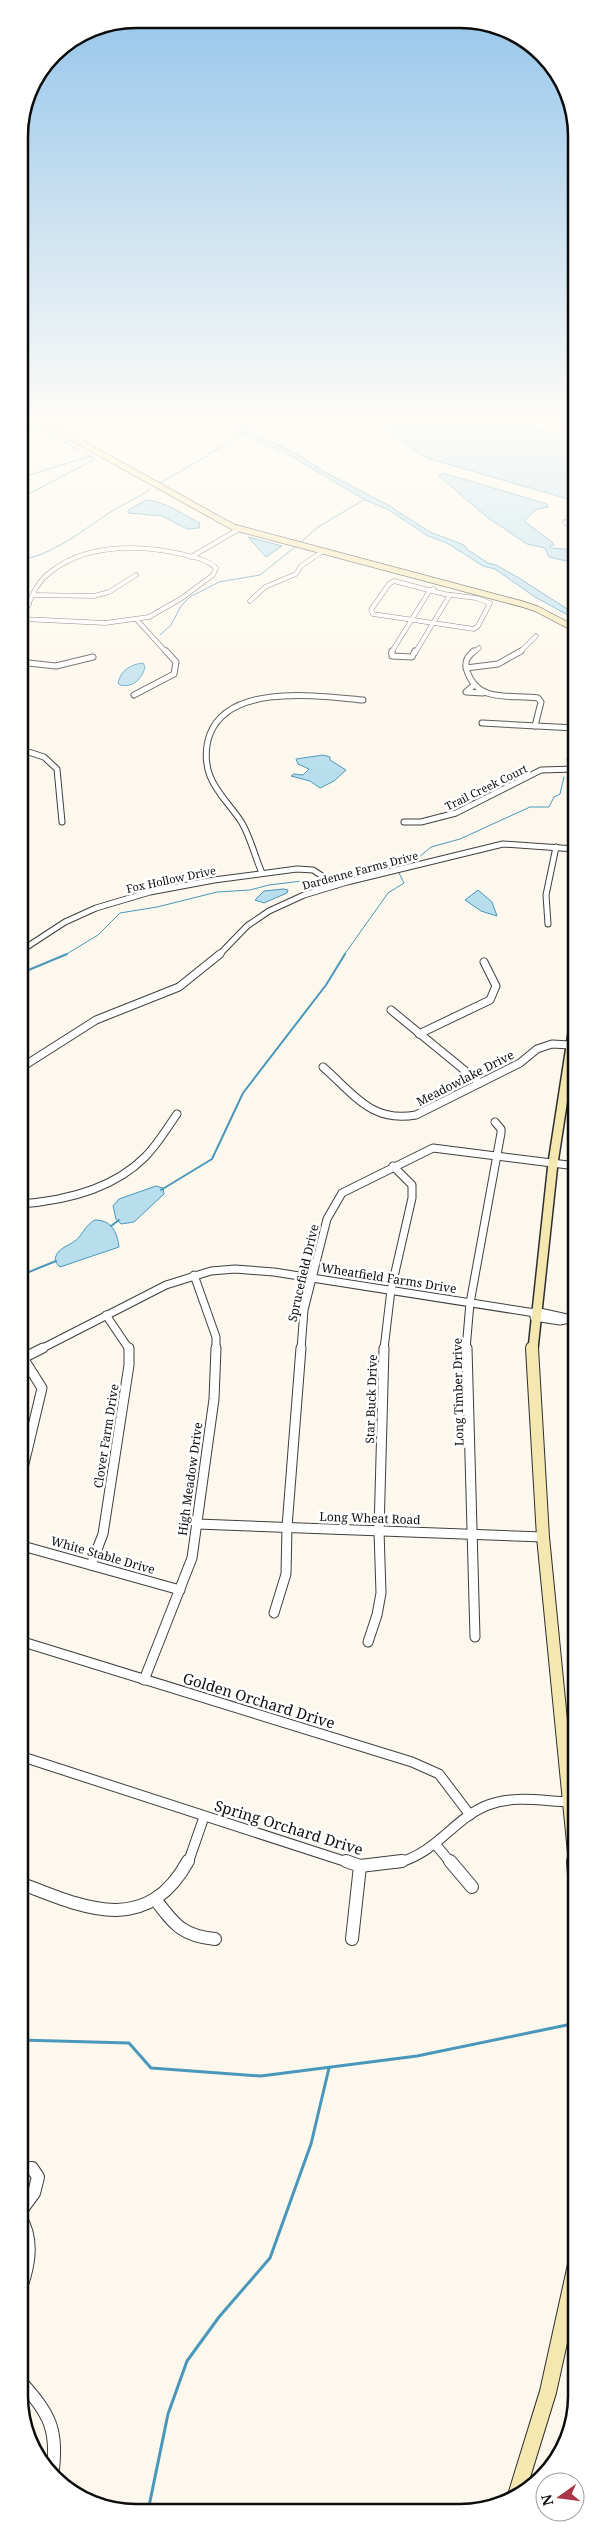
<svg xmlns="http://www.w3.org/2000/svg" width="595" height="2532" viewBox="0 0 595 2532" font-family="'Noto Serif',serif">
<style>
.water{fill:#b8deed;stroke:#4997bb}
.lines{fill:none;stroke-linecap:round;stroke-linejoin:round}
.stream-far2{stroke:#4997bb;stroke-width:1}
.stream-far1{stroke:#4997bb;stroke-width:2}
.stream{stroke:#4997bb;stroke-width:3}
.street-far4-casing{stroke:#3f3f3f;stroke-width:5}
.street-far3-casing{stroke:#3f3f3f;stroke-width:7}
.street-far2-casing{stroke:#3f3f3f;stroke-width:9}
.street-far1-casing{stroke:#3f3f3f;stroke-width:11}
.street-casing{stroke:#3f3f3f;stroke-width:14}
.secondary-far3-casing{stroke:#2e2e2e;stroke-width:7}
.secondary-far2-casing{stroke:#2e2e2e;stroke-width:12}
.secondary-far1-casing{stroke:#2e2e2e;stroke-width:14}
.secondary-casing{stroke:#2e2e2e;stroke-width:18}
.street-far4{stroke:#fff;stroke-width:4}
.street-far3{stroke:#fff;stroke-width:5}
.street-far2{stroke:#fff;stroke-width:7}
.street-far1{stroke:#fff;stroke-width:9}
.street{stroke:#fff;stroke-width:12}
.secondary-far3{stroke:#f4e7b0;stroke-width:5.5}
.secondary-far2{stroke:#f4e7b0;stroke-width:9}
.secondary-far1{stroke:#f4e7b0;stroke-width:12}
.secondary{stroke:#f4e7b0;stroke-width:16}
.labels{text-anchor:middle;dominant-baseline:central;stroke-width:5;stroke-linejoin:round;paint-order:stroke}
.far-street-label{font-size:11px;fill:#0c0c0c;stroke:#fff}
.street-label{font-size:12px;fill:#0c0c0c;stroke:#fff}
.near-street-label{font-size:15px;fill:#0c0c0c;stroke:#fff}
.rim{fill:none;stroke:#0c0c0c;stroke-width:2.5}
</style>
<rect width="100%" height="100%" fill="#fdf8ed"/>
<g class="water">
<path d="M230,420H239L254,433L299,455L325,472L388,505L430,532L464,545L468,550L488,563L496,565L519,578L575,614V619L535,597L495,569L483,566L447,543L428,536L389,510L365,500L298,460L238,430Z"/>
<path d="M379,420H462L506,424L575,437V501L430,459L416,452Z"/>
<path d="M443,473L547,504L548,507L537,509L524,521L552,542L554,545L549,546L551,548L575,550V563L549,557L545,548L527,544L487,517L439,476Z"/>
<path d="M146,500C162,500 184,515 200,523L199,528L187,529L162,516L128,513V510Z"/>
<path d="M248,537L282,546L266,557Z"/>
<path d="M143,663L145,667C142,679 133,688 120,685L118,683C120,671 131,664 143,663Z"/>
<path d="M323,755L330,757V760L346,770L334,781L320,788L310,781L291,776L294,774L303,775L309,769L298,764L296,759Z"/>
<path d="M283,889L288,890L287,893L264,903L255,900L264,891Z"/>
<path d="M478,890L492,902L497,916L481,911L465,900Z"/>
<path d="M156,1186L163,1188L164,1194L134,1222L121,1224L116,1219L113,1206L119,1199Z"/>
<path d="M95,1220C111,1220 117,1231 119,1247L60,1267C57,1264 54,1261 56,1256C59,1248 68,1246 75,1241C83,1235 85,1225 95,1220Z"/>
</g>
<g class="lines">
<g class="stream-far2">
<path d="M28,420L44,430"/>
<path d="M46,431L81,451"/>
<path d="M19,433L44,430"/>
<path d="M19,478L91,456"/>
<path d="M159,484L245,433"/>
<path d="M19,499L95,459L85,453"/>
<path d="M301,542L318,527L365,499"/>
<path d="M19,559C49,559 88,526 114,510C126,503 138,498 150,489"/>
<path d="M160,635L171,625L181,606L190,597L219,582L260,575L295,547"/>
<path d="M575,660V663"/>
<path d="M567,760L572,735"/>
<path d="M334,876L354,875L418,858L431,847L460,839L530,807H549L554,797L560,794L564,777"/>
<path d="M65,955L98,935L120,913L157,907L217,892L250,890L269,885L319,879"/>
<path d="M344,955L388,893L404,883L399,873"/>
</g>
<g class="stream-far1">
<path d="M19,974L67,954"/>
<path d="M161,1190L212,1159L243,1093L326,985L345,954"/>
<path d="M111,1226L119,1220"/>
<path d="M19,1276L56,1261"/>
</g>
<g class="stream">
<path d="M20,2040L129,2043L151,2068L261,2076L417,2056L567,2025"/>
<path d="M148,2511L168,2414L187,2361L219,2317L270,2258L311,2144L329,2068"/>
</g>
<defs>
<g id="street-far4">
<path d="M551,420L575,425"/>
<path d="M565,522L575,532"/>
<path d="M191,557L239,529"/>
<path d="M394,581L444,594L476,598L490,603L478,626L474,629L373,614L371,610L389,584Z"/>
<path d="M34,595L94,596L109,592L136,575"/>
<path d="M250,601L265,587L296,574L301,566L323,551"/>
<path d="M19,603L29,604"/>
<path d="M137,620L167,653"/>
<path d="M19,628C27,610 32,587 48,574C83,544 138,544 181,554C193,557 207,559 216,568L213,575L182,598L149,617L105,623L23,619"/>
<path d="M391,653L430,590L434,589"/>
<path d="M415,653L450,595"/>
<path d="M473,653L479,648"/>
<path d="M519,653L536,636"/>
</g>
<g id="street-far3">
<path d="M392,651V656L412,657L415,651"/>
<path d="M474,651C467,657 464,662 467,671C478,704 511,694 538,698L541,702L535,726"/>
<path d="M19,662L56,666L93,657"/>
<path d="M466,668L498,664L521,651"/>
<path d="M473,686L466,692L483,693"/>
<path d="M134,695L174,674L176,662L166,651"/>
<path d="M482,723L575,728"/>
<path d="M19,749L44,757L57,769L62,822"/>
<path d="M404,822H421L456,813L541,770L575,769"/>
<path d="M262,873C255,857 251,839 242,823C232,807 217,794 210,776C205,763 205,747 210,734C230,683 318,696 363,700"/>
<path d="M548,924L546,895L556,847"/>
<path d="M19,952L65,922L96,908L150,892L214,880L297,869L313,870L336,885"/>
<path d="M219,955L247,926L269,911L304,895L347,882L503,844L575,849"/>
</g>
<g id="street-far2">
<path d="M391,1010L480,1083"/>
<path d="M419,1034L490,1000L496,986L484,962"/>
<path d="M323,1067C354,1094 371,1123 416,1115L520,1063L537,1049L552,1044L570,1045"/>
<path d="M19,1069L96,1020L179,987L220,954"/>
<path d="M19,1204C64,1201 112,1190 145,1157C158,1144 167,1128 177,1114"/>
<path d="M194,1275L216,1337V1349"/>
<path d="M535,1311L576,1320"/>
<path d="M106,1315L129,1349"/>
<path d="M534,1317L560,1321L569,1319"/>
<path d="M41,1349L166,1285L211,1271L235,1269L274,1272L535,1313"/>
<path d="M301,1349L304,1310L327,1219L342,1193L433,1148L576,1166"/>
<path d="M384,1349L391,1290L412,1198V1185L393,1166"/>
<path d="M466,1349L470,1303L501,1133V1129L495,1122"/>
</g>
<g id="street-far1">
<path d="M467,1348L475,1637"/>
<path d="M19,1360L43,1348"/>
<path d="M19,1485L42,1388L23,1358"/>
<path d="M197,1524L543,1537"/>
<path d="M19,1545L180,1590"/>
<path d="M91,1565L103,1534L129,1365V1348"/>
<path d="M274,1613L286,1574L287,1527L301,1348"/>
<path d="M20,1641L412,1762L439,1774L470,1815"/>
<path d="M368,1642L377,1615L381,1593L379,1531L384,1348"/>
<path d="M144,1680L192,1558L214,1399L216,1348"/>
<path d="M20,1756L350,1863"/>
<path d="M436,1845L451,1863"/>
<path d="M188,1863L204,1817"/>
<path d="M397,1863C437,1853 454,1818 488,1805C514,1795 542,1801 569,1802"/>
</g>
<g id="street">
<path d="M346,1861L360,1866L402,1861"/>
<path d="M450,1861L472,1887"/>
<path d="M20,1883C82,1907 146,1938 188,1861"/>
<path d="M155,1899C174,1924 182,1936 215,1939"/>
<path d="M352,1939L360,1866"/>
<path d="M20,2170L32,2168L38,2177L34,2193L20,2212"/>
<path d="M20,2217C34,2240 29,2266 20,2290"/>
<path d="M20,2381C50,2413 59,2431 52,2476"/>
</g>
<path id="secondary-far3" d="M40,420L233,527L522,604L537,609L575,629"/>
<path id="secondary-far2" d="M533,1349L553,1163L576,1014"/>
<path id="secondary-far1" d="M532,1348L543,1537L575,1863"/>
<g id="secondary">
<path d="M575,1861L576,1874"/>
<path d="M515,2499L548,2392L576,2265"/>
</g>
</defs>
<use href="#street-far4" class="street-far4-casing"/>
<use href="#street-far3" class="street-far3-casing"/>
<use href="#street-far2" class="street-far2-casing"/>
<use href="#street-far1" class="street-far1-casing"/>
<use href="#street" class="street-casing"/>
<use href="#secondary-far3" class="secondary-far3-casing"/>
<use href="#secondary-far2" class="secondary-far2-casing"/>
<use href="#secondary-far1" class="secondary-far1-casing"/>
<use href="#secondary" class="secondary-casing"/>
<use href="#street-far4" class="street-far4"/>
<use href="#street-far3" class="street-far3"/>
<use href="#street-far2" class="street-far2"/>
<use href="#street-far1" class="street-far1"/>
<use href="#street" class="street"/>
<use href="#secondary-far3" class="secondary-far3"/>
<use href="#secondary-far2" class="secondary-far2"/>
<use href="#secondary-far1" class="secondary-far1"/>
<use href="#secondary" class="secondary"/>
</g>
<linearGradient id="sky" x2="0" y2="1"><stop stop-color="#95c5ea"/><stop offset="0.54" stop-color="#fefcf7"/><stop offset="1" stop-color="#fefcf7" stop-opacity="0"/></linearGradient>
<rect width="595" height="775" fill="url(#sky)"/>
<g class="labels">
<g class="far-street-label">
<text transform="translate(486 787) rotate(-26)">Trail Creek Court</text>
<text transform="translate(360 870) rotate(-15)">Dardenne Farms Drive</text>
<text transform="translate(171 879) rotate(-12)">Fox Hollow Drive</text>
</g>
<g class="street-label">
<text transform="translate(465 1078) rotate(-27)">Meadowlake Drive</text>
<text transform="translate(303 1273) rotate(-77)">Sprucefield Drive</text>
<text transform="translate(389 1278) rotate(9)">Wheatfield Farms Drive</text>
<text transform="translate(458 1392) rotate(-91)">Long Timber Drive</text>
<text transform="translate(371 1399) rotate(-88)">Star Buck Drive</text>
<text transform="translate(106 1436) rotate(-81)">Clover Farm Drive</text>
<text transform="translate(190 1479) rotate(-82)">High Meadow Drive</text>
<text transform="translate(370 1518) rotate(2)">Long Wheat Road</text>
<text transform="translate(103 1555) rotate(16)">White Stable Drive</text>
</g>
<g class="near-street-label">
<text transform="translate(259 1700) rotate(17)">Golden Orchard Drive</text>
<text transform="translate(289 1827) rotate(17)">Spring Orchard Drive</text>
</g>
</g>
<path d="M0 0H595V2532H0ZM136 28H460A108 108 0 0 1 568 136V2396A108 108 0 0 1 460 2504H136A108 108 0 0 1 28 2396V136A108 108 0 0 1 136 28Z" fill="#fff" fill-rule="evenodd"/>
<path class="rim" d="M136 28H460A108 108 0 0 1 568 136V2396A108 108 0 0 1 460 2504H136A108 108 0 0 1 28 2396V136A108 108 0 0 1 136 28Z"/>
<g transform="translate(560 2497) rotate(256)"><circle r="24" fill="#ffffff" stroke="#9e9e9e"/>
<path d="M0-4L9 19L0 12L-9 19Z" fill="#a93746"/>
<text y="-8" font-size="14" font-weight="bold" text-anchor="middle" fill="#0c0c0c">N</text>
</g>
</svg>
